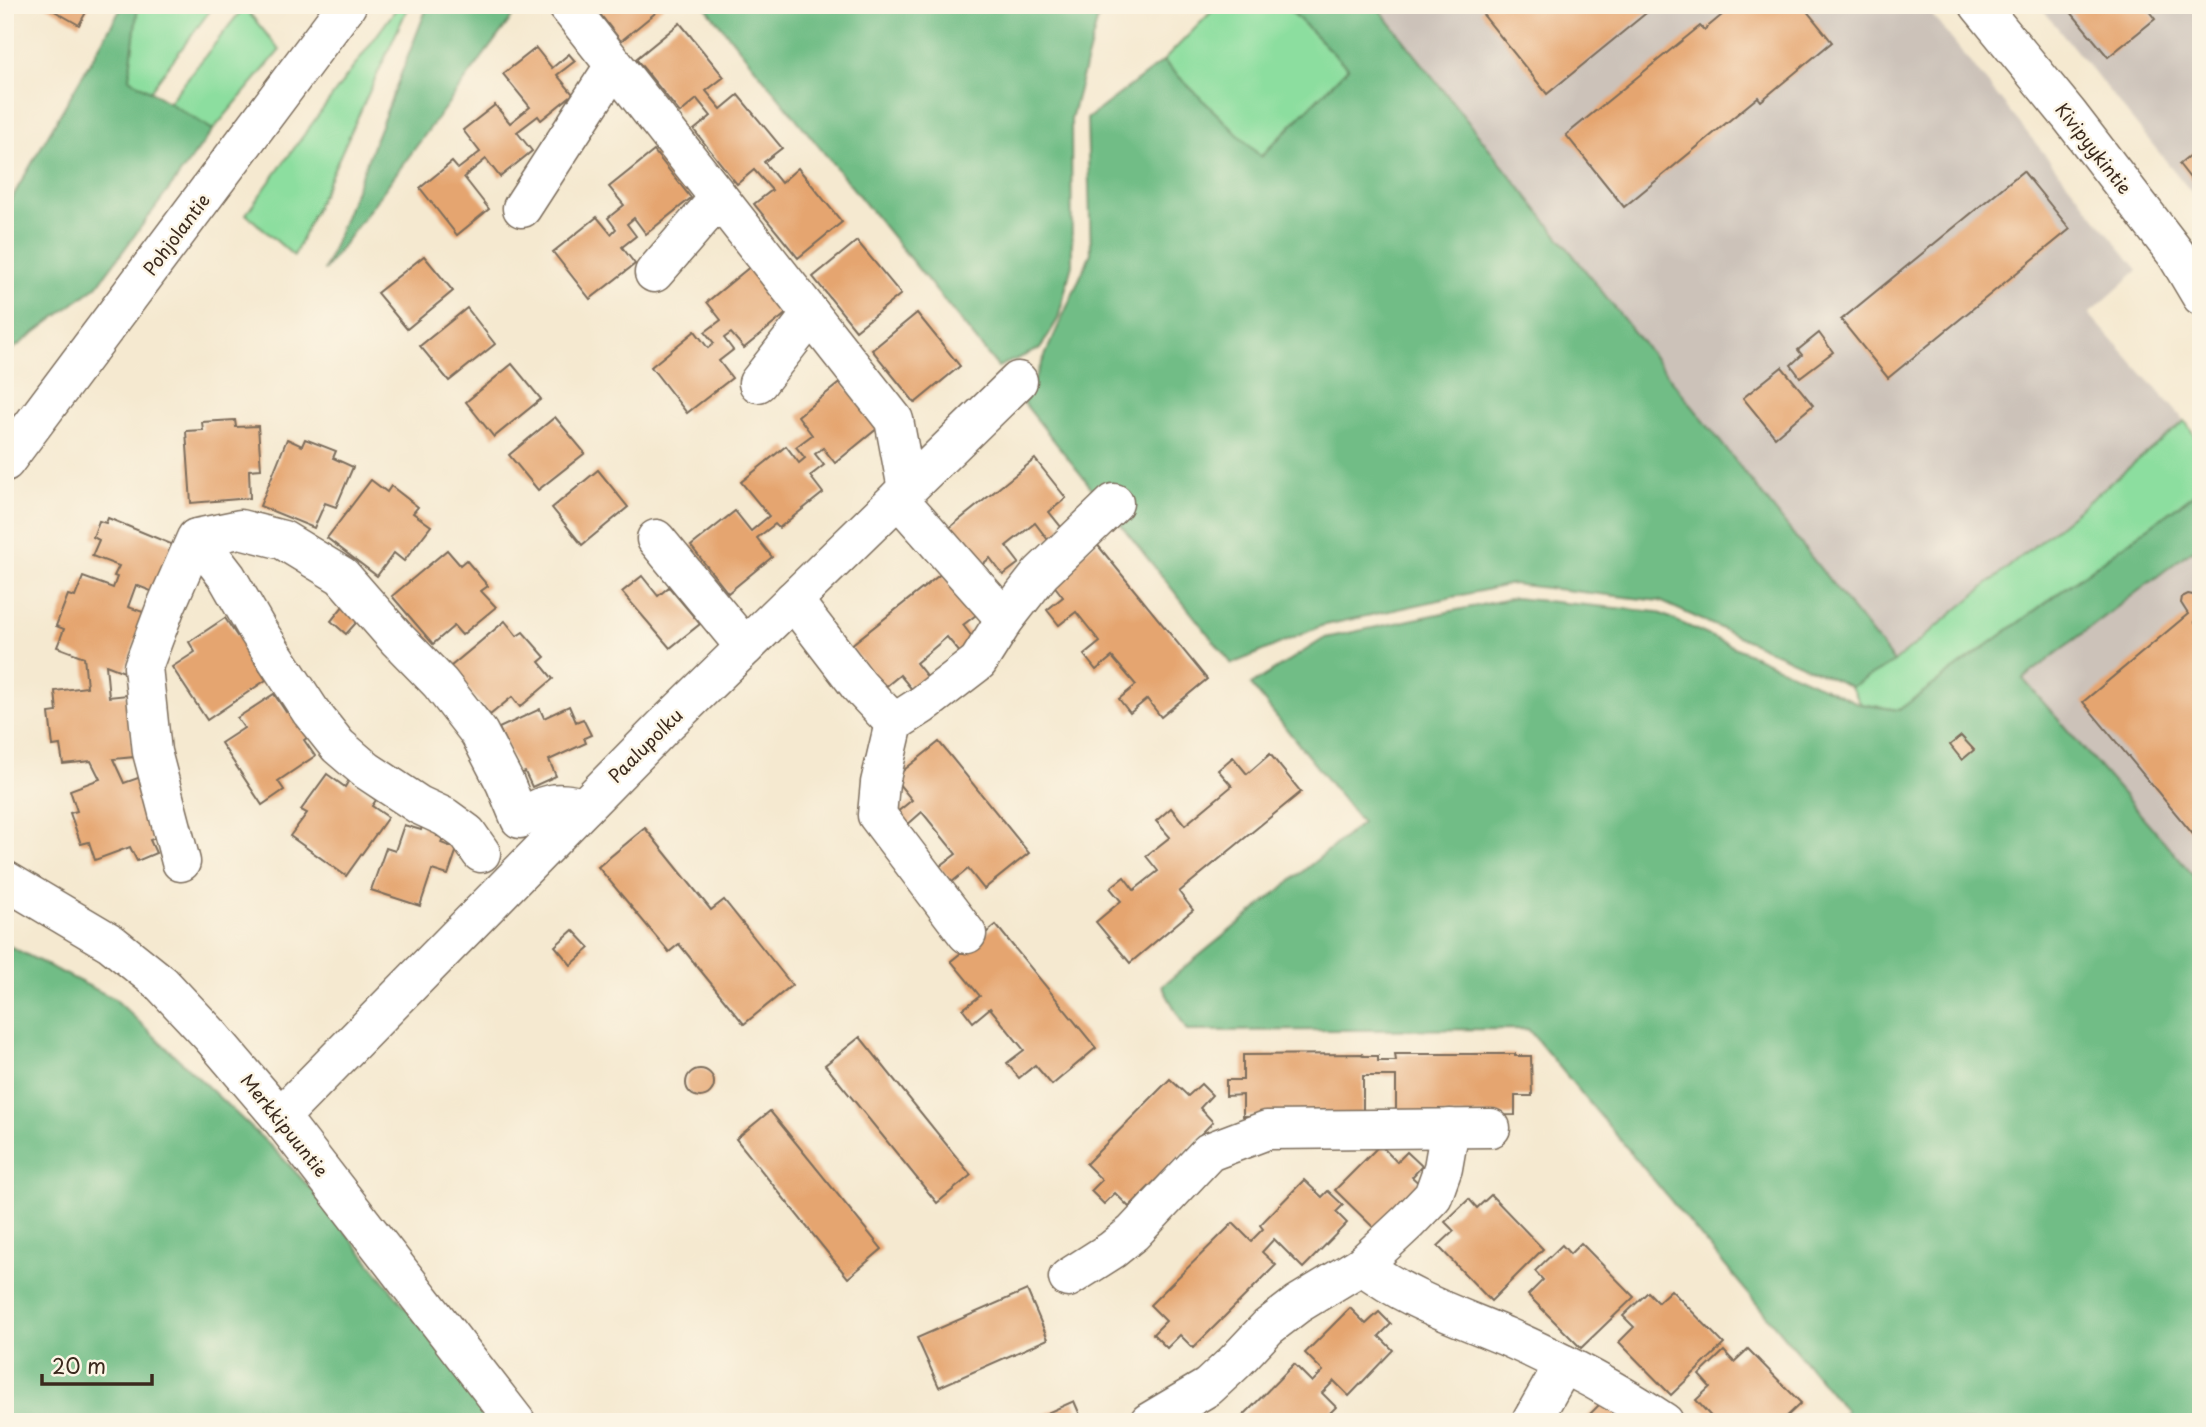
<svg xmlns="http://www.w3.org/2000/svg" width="2206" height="1427" viewBox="0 0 2206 1427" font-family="'Playpen Sans',sans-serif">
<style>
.industrial{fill:#ccc2b9}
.green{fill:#8cde9f;stroke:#64845e;stroke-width:2}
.forest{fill:#71bd86;stroke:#567452;stroke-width:2}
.building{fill:#e5a570}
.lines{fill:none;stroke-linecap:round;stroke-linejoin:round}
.minor-casing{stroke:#7c6d5c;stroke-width:41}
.minor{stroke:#fff;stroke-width:38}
.labels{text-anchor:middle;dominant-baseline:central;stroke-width:5;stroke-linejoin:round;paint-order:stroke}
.street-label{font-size:18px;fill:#3b2a1e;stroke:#fcf5e5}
</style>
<rect width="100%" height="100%" fill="#fcf5e5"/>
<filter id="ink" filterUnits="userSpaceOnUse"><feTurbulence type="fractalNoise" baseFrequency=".0143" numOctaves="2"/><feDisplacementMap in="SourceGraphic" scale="14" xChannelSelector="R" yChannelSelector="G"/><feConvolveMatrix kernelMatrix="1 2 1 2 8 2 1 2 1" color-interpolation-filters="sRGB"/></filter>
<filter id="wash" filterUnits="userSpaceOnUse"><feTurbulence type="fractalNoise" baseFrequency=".00686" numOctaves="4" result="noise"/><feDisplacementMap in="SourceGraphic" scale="28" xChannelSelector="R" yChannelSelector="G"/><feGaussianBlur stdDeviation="1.57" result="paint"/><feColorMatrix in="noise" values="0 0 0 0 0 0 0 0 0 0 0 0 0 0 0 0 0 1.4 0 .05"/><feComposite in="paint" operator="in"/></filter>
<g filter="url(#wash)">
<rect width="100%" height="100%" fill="#f5e9d0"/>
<g class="industrial">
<path d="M1376,5H1924L2138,270L2089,314L2185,421L1894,662Z"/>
<path d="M2039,5H2201V204Z"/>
<path d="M2201,543V884L2023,679Z"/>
</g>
<g class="green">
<path d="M138,5H214L150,91L128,78Z"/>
<path d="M399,5H409L294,256L246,214Z"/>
<path d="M1218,5H1285L1348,68L1260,157L1163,61Z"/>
<path d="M244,7L280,50L213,130L168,103Z"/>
<path d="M2185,421L2201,445V489L1899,710L1861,704L1851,687L1894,662Z"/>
</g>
<g class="forest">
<path d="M123,5H138L129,78L213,130L97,286L5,355V210Z"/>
<path d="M428,5H521L324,271Z"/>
<path d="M704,5H1083L1098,18L1071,119L1072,264L1058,319L1040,349L998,367Z"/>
<path d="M1285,5H1376L1894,662L1851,687L1660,601L1512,584L1321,626L1232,664L1024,403L1091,253L1087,119L1163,61L1261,157L1348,68Z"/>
<path d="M2201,489V543L2023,679L2201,884V1422H1835L1846,1411L1528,1029L1187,1031L1162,986L1362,823L1251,685L1325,638L1514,598L1657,612L1860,704L1899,710Z"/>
<path d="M5,944L115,999L278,1153L314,1192L496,1422H5Z"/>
</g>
<g id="blocks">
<g class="building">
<path d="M44,5H90L79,25Z"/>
<path d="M593,5H665L621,41Z"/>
<path d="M1487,5H1656L1547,94L1480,11Z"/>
<path d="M1734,5H1802L1832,42L1761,101L1758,97L1624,207L1566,135L1700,26L1704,30Z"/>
<path d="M2065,5H2144L2155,19L2108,57Z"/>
<path d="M680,23L724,77L706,91L721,109L738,95L782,148L764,162L781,183L798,168L842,222L798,258L754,204L772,190L754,170L737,184L694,130L711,116L697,99L680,113L636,59Z"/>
<path d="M536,48L552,68L569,54L575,61L557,75L573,94L541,120L538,116L517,132L532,151L500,177L486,159L464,177L489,209L457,235L420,188L452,162L458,169L480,152L463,130L495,105L510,123L530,107L503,74Z"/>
<path d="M2201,146V192L2179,164Z"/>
<path d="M654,151L691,198L646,234L634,218L627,224L636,236L622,247L635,264L590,299L553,252L597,217L611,234L616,229L608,218L624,205L609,187Z"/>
<path d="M2023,171L2070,229L1888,378L1841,320Z"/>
<path d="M857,241L901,294L856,330L813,277Z"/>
<path d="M424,256L453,291L407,329L377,293Z"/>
<path d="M751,266L788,312L744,348L731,333L724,338L733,350L719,361L732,378L687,413L651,367L695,331L708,348L714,343L705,332L721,320L707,302Z"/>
<path d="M467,308L495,344L449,381L420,346Z"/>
<path d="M917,313L960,366L915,403L872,350Z"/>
<path d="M1819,333L1833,352L1800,377L1791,365L1802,355L1798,350Z"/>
<path d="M512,364L541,399L494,437L466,402Z"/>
<path d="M1782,367L1813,405L1775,437L1743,398Z"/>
<path d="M842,381L879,427L835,463L823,448L815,454L824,465L810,476L823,493L779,528L775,524L757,538L772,557L728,593L691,546L735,511L751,531L769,516L741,482L786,446L799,463L805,458L796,447L812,435L798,416Z"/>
<path d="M555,417L585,453L538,490L509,455Z"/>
<path d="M235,420L236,427L258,426L261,469L249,470L250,498L191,503L186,431L203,430L202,422Z"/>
<path d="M287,439L302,446L305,439L336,451L333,458L353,467L336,507L325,503L314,528L260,506Z"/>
<path d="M1035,459L1066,498L1049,512L1062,528L1048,540L1035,523L1006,546L1019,563L1003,575L990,558L974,571L943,533Z"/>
<path d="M598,470L628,507L582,545L552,508Z"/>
<path d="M371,480L387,492L391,486L418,507L413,513L431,526L404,561L394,553L377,576L327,538Z"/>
<path d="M108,518L176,546L156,593L136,585L128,607L146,613L124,672L106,665L109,697L127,695L134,757L113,759L124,783L141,777L163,835L150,840L156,853L137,861L130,847L95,860L89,842L81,844L70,813L77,811L70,790L100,779L91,761L63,764L60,745L53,746L49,713L57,712L55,691L87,687L84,657L57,647L64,629L56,626L68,595L75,597L83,577L113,588L117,577L114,576L119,566L92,556L99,540L93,537L99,521L106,523Z"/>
<path d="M1096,543L1207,679L1161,717L1147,699L1130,713L1119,699L1136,685L1112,657L1096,670L1084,655L1100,642L1076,612L1059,625L1047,610L1063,597L1050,580Z"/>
<path d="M447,550L460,565L466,560L488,586L481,591L496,607L462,635L454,626L433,644L392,596Z"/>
<path d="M942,573L976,615L963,625L976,642L961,654L947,637L916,663L929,679L914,692L900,675L884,688L850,646Z"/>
<path d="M642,576L658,596L669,587L700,624L670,648L622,592Z"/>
<path d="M2188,594L2193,595L2197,599V603L2194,608L2200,616L2194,622L2201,629V844L2083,702L2188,614L2181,603L2182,597Z"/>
<path d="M348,600L364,614L346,634L331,621Z"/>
<path d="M225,618L237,636L243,632L262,659L255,663L266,680L207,720L172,667L195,652L189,642Z"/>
<path d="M505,621L517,636L523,632L545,657L539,662L553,679L520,707L512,697L490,715L450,667Z"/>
<path d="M274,694L286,712L292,708L311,735L304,740L315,756L278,781L284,790L262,805L221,743L244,728L237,718Z"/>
<path d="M569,706L576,722L583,719L591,735L584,738L586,743L549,760L556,776L532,787L525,772L520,774L499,728L540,709L544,718Z"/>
<path d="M1961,736L1974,750L1962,760L1950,745Z"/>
<path d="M939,742L1029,853L984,889L968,869L952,882L939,867L956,854L922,812L906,826L896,813L912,800L894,778Z"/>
<path d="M1270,754L1301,792L1179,892L1193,910L1130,963L1096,922L1121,901L1110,888L1124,877L1134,890L1158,871L1146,856L1170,837L1156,821L1171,808L1185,825L1232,786L1218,770L1233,757L1247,774Z"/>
<path d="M327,774L345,787L349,780L376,800L372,806L388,817L346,876L290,836L307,813L301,810Z"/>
<path d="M423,823L439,829L437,836L443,837L441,843L457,849L448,875L432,870L420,906L371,890L386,848L395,851L404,825L421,830Z"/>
<path d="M645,828L711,910L724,900L792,985L744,1024L679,944L669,952L598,867Z"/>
<path d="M996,925L1096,1048L1052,1085L1035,1065L1019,1078L1007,1063L1024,1050L990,1008L973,1022L963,1009L980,996L951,961Z"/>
<path d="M573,930L590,948L571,965L555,946Z"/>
<path d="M860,1037L971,1175L937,1203L825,1065Z"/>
<path d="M1362,1054L1363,1056H1378V1061H1396L1395,1054H1515V1056H1531L1532,1096H1515V1115L1396,1116V1076H1363V1115L1243,1116V1095L1226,1096V1080H1243V1055Z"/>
<circle cx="700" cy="1083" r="14"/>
<path d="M1170,1079L1188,1096L1201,1084L1212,1095L1200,1108L1213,1122L1129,1207L1115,1193L1104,1204L1091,1191L1102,1180L1086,1164Z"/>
<path d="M770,1111L882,1249L848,1278L736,1139Z"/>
<path d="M1380,1145L1397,1162L1407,1152L1422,1166L1412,1177L1423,1187L1379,1233L1335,1190Z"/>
<path d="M1304,1180L1322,1197L1328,1191L1343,1205L1336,1212L1347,1223L1303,1268L1274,1239L1262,1252L1276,1265L1193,1348L1180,1335L1167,1348L1153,1334L1166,1321L1150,1305L1233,1223L1251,1241L1263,1229L1260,1225Z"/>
<path d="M1491,1195L1543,1249L1491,1301L1438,1246L1454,1231L1445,1222L1469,1199L1477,1208Z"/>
<path d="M1581,1243L1634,1297L1581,1348L1528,1295L1543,1280L1535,1271L1562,1245L1570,1254Z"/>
<path d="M1027,1290L1048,1339L939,1387L917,1338Z"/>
<path d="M1671,1290L1724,1344L1671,1395L1619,1342L1634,1327L1623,1316L1648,1292L1658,1302Z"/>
<path d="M1350,1308L1366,1324L1379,1312L1391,1324L1379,1336L1393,1350L1349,1396L1334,1381L1322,1393L1336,1407L1321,1422H1237L1294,1364L1312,1382L1323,1371L1305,1353Z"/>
<path d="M1748,1349L1801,1403L1781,1422H1716L1696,1400L1710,1387L1699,1375L1724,1351L1734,1362Z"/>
<path d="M1604,1400L1626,1422H1582Z"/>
<path d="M1074,1401L1083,1422H1027Z"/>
</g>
</g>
</g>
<g filter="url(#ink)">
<use href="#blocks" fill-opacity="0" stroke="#7c6d5c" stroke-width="2"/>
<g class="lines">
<defs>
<g id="minor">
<path d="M567,5L894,420L907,489"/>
<path d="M1979,5L2069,115L2176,254L2201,296"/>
<path d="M522,208L614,66"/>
<path d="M654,273L719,198"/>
<path d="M758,383L811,315"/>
<path d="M5,462L347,5"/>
<path d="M898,498L1005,619"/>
<path d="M197,538L227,577L258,631L311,712L338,746L366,770L419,805L445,817L467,833L481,853"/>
<path d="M656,539L745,647"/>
<path d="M793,600L859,686L894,723L922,705L978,662L1005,619L1041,573L1114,503"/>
<path d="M894,723L880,783L877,815L967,934"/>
<path d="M181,862L152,752L143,667L166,606L196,538L240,529L283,540L342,576L398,640L440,683L479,733L505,783L520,819C547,802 553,800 584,807"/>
<path d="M5,880L111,943L162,984L210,1035L280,1117L516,1422"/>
<path d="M280,1117L663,727L1018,381"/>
<path d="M1362,1265C1405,1299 1458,1316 1507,1337C1561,1361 1614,1389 1664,1422"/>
<path d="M1068,1278L1112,1250L1133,1233L1209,1152L1267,1130L1491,1128"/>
<path d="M1149,1422L1208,1387L1235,1362L1268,1327L1298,1304L1362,1265L1408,1222L1433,1196L1443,1168L1450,1128"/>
<path d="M1531,1422L1564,1364"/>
</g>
</defs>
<use href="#minor" class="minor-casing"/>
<use href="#minor" class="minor"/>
</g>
</g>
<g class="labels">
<g class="street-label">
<text transform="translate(2094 148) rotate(52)">Kivipyykintie</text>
<text transform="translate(176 234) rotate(-53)">Pohjolantie</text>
<text transform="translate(645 745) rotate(-45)">Paalupolku</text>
<text transform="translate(285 1125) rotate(51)">Merkkipuuntie</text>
</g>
</g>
<rect width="2206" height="1427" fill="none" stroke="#fcf5e5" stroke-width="28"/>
<path d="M42 1374v10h110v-10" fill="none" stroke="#3b2a1e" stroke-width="3.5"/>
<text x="52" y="1374" font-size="21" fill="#3b2a1e" stroke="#fcf5e5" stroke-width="5" paint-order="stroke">20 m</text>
</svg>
